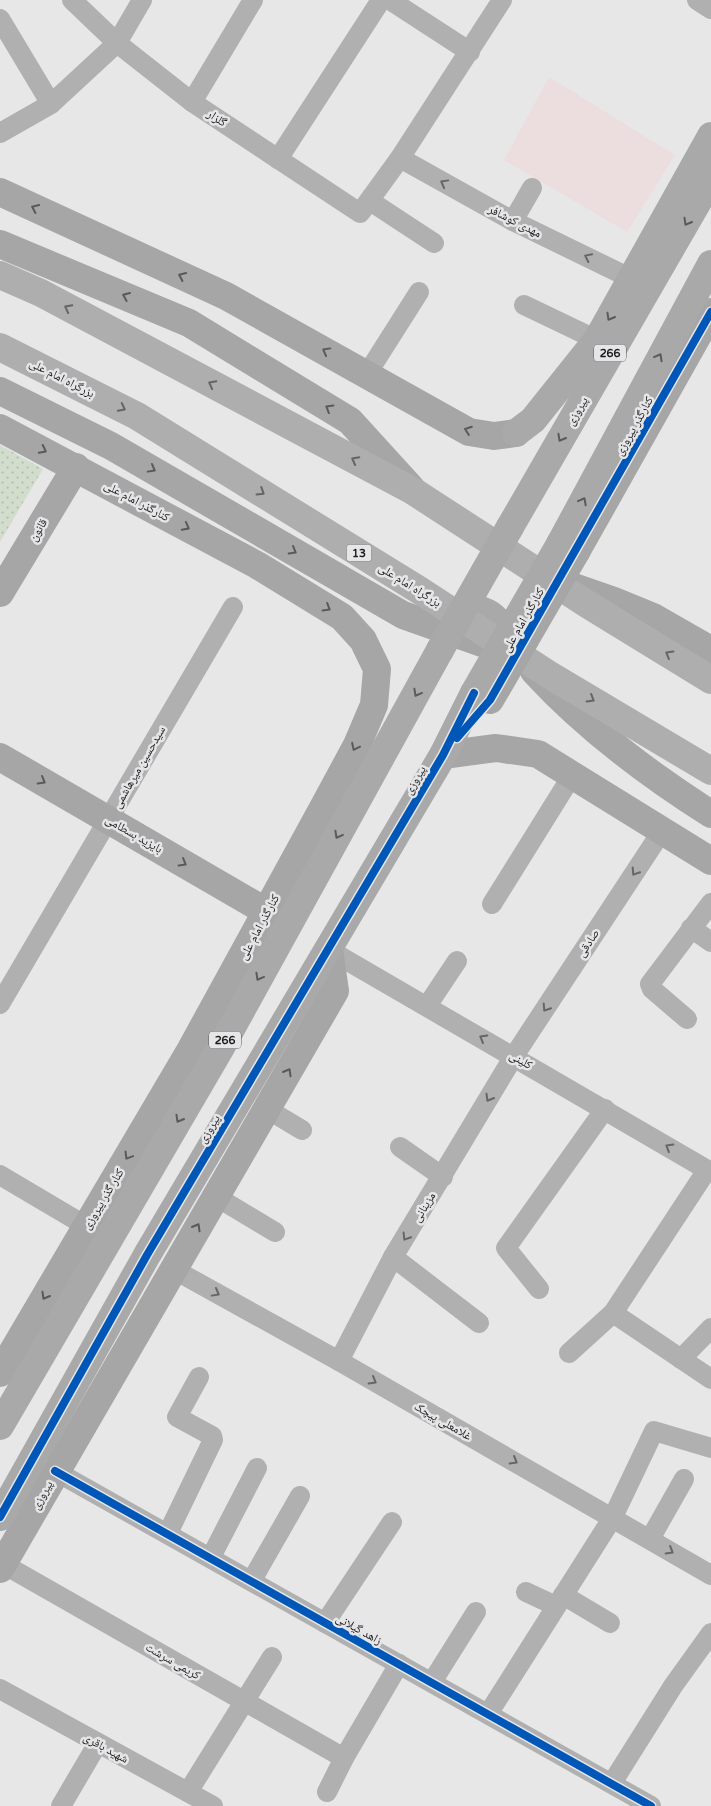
<svg xmlns="http://www.w3.org/2000/svg" width="711" height="1806" viewBox="0 0 711 1806" font-family="'Varela Round','Noto Naskh Arabic',sans-serif">
<style>
.commercial{fill:#ecddde}
.park{fill:url(#park-dots)}
.lines{fill:none;stroke-linecap:round;stroke-linejoin:round}
.street{stroke:#b1b0b0;stroke-width:20}
.secondary{stroke:#a6a6a6;stroke-width:28}
.primary{stroke:#aaa9a9;stroke-width:28}
.highway{stroke:#aeaeae;stroke-width:28}
.secondary-bridge{stroke:#a6a6a6;stroke-width:28}
.primary-bridge{stroke:#aaa9a9;stroke-width:28}
.cycleway-casing{stroke:#e6e6e8;stroke-width:11}
.cycleway{stroke:#0057b8;stroke-width:8}
.oneway{stroke:#666}
.oneway2{stroke:#5a5a5b}
.oneway3{stroke:#5c5b5c}
.oneway4{stroke:#656566}
.labels{text-anchor:middle;dominant-baseline:central;stroke-width:5;stroke-linejoin:round;paint-order:stroke}
.shield{fill:#e6e6e8;stroke:#59595a;stroke-width:1}
.shield-label{font-size:11px;font-weight:bold;fill:#1c1c1d}
.street-label{font-size:12px;fill:#1c1c1d;stroke:#e6e6e8}
</style>
<defs>
<pattern id="park-dots" width="8" height="8" patternUnits="userSpaceOnUse" patternTransform="scale(1.25)"><rect width="8" height="8" fill="#d3ddcd"/><path d="M2 2h.1M6 6h.1" fill="none" stroke="#b5bdb0" stroke-width="1.8" stroke-linecap="round"/></pattern>
</defs>
<rect width="100%" height="100%" fill="#e7e7e7"/>
<path class="commercial" d="M549,77L675,155L627,232L504,160Z"/>
<path class="park" d="M0,445L43,469L0,542Z"/>
<g class="lines">
<g class="street">
<path d="M72,0L117,43L192,102L360,213L400,158L502,0"/>
<path d="M390,0L470,52"/>
<path d="M697,0L711,9"/>
<path d="M0,19L51,104"/>
<path d="M192,102L253,0"/>
<path d="M0,133L51,104L117,43L142,0"/>
<path d="M400,158L513,221L632,279"/>
<path d="M278,159L381,0"/>
<path d="M370,201L434,243"/>
<path d="M513,221L532,188"/>
<path d="M524,305L597,340"/>
<path d="M367,374L419,292"/>
<path d="M492,904L573,774"/>
<path d="M691,928L711,942"/>
<path d="M329,950L711,1172"/>
<path d="M0,1004L233,607"/>
<path d="M427,1006L457,961"/>
<path d="M687,1019L652,989L650,984L711,903"/>
<path d="M267,1109L302,1130"/>
<path d="M400,1147L443,1177"/>
<path d="M0,1175L86,1226"/>
<path d="M215,1196L275,1232"/>
<path d="M393,1257L479,1323"/>
<path d="M173,1269L339,1361L711,1575"/>
<path d="M539,1289L506,1248L605,1109"/>
<path d="M613,1313L711,1379"/>
<path d="M569,1353L613,1313L707,1170"/>
<path d="M681,1359L711,1328"/>
<path d="M339,1361L393,1257L514,1056L662,831"/>
<path d="M55,1471L651,1806"/>
<path d="M168,1533L213,1440L212,1436L177,1417L199,1377"/>
<path d="M650,1539L684,1479"/>
<path d="M211,1557L257,1468"/>
<path d="M3,1564L344,1758"/>
<path d="M252,1580L300,1496"/>
<path d="M526,1592L556,1606"/>
<path d="M563,1595L610,1623"/>
<path d="M325,1623L392,1522"/>
<path d="M432,1682L476,1612"/>
<path d="M0,1689L213,1806"/>
<path d="M488,1714L613,1517L654,1431L711,1448"/>
<path d="M612,1783L673,1686L711,1633"/>
<path d="M188,1792L272,1657"/>
<path d="M327,1792L344,1758L399,1664"/>
<path d="M61,1806L98,1743"/>
</g>
<g class="secondary">
<path d="M0,192L226,296L469,432L494,436L516,433"/>
<path d="M0,244L189,323L350,421L411,488"/>
<path d="M0,391L111,446L403,615L502,650"/>
<path d="M0,428L257,565L342,617L363,640L377,669L374,705L357,745L323,808L191,1049L0,1373"/>
<path d="M576,552L711,312"/>
<path d="M565,584L614,601L653,617L711,650"/>
<path d="M0,593L76,467"/>
<path d="M534,671C585,727 648,774 711,814"/>
<path d="M443,755L496,748L538,754L711,861"/>
<path d="M0,757L267,912"/>
<path d="M0,1569L335,991L329,950"/>
</g>
<g class="primary">
<path d="M516,433L533,420L597,340L711,136"/>
<path d="M510,527L711,179"/>
<path d="M560,544L711,264"/>
<path d="M465,607C487,609 502,617 504,641"/>
<path d="M0,1426L220,1049L440,650"/>
<path d="M0,1517L147,1255L443,755L474,693"/>
</g>
<g class="highway">
<path d="M0,275L41,293L413,491L587,604L711,680"/>
<path d="M0,347L137,416L419,590L548,674L711,771"/>
</g>
<path class="secondary-bridge" d="M490,700L576,552"/>
<g class="primary-bridge">
<path d="M440,650L510,527"/>
<path d="M474,693L560,544"/>
</g>
<defs>
<g id="cycleway">
<path d="M457,738L490,700L711,312"/>
<path d="M55,1471L651,1806"/>
<path d="M0,1517L147,1255L443,755L474,693"/>
</g>
</defs>
<use href="#cycleway" class="cycleway-casing"/>
<use href="#cycleway" class="cycleway"/>
</g>
<defs><path id="oneway-chevron" d="M-2-3.5L2.5 0L-2 3.5" fill="none" stroke-width="1.6" stroke-linecap="round" stroke-linejoin="round" transform="scale(1.25)"/></defs>
<g class="oneway">
<use href="#oneway-chevron" transform="translate(444 183) rotate(-151)"/>
<use href="#oneway-chevron" transform="translate(588 257) rotate(-154)"/>
<use href="#oneway-chevron" transform="translate(635 872) rotate(123)"/>
<use href="#oneway-chevron" transform="translate(546 1008) rotate(123)"/>
<use href="#oneway-chevron" transform="translate(483 1038) rotate(-150)"/>
<use href="#oneway-chevron" transform="translate(489 1098) rotate(120)"/>
<use href="#oneway-chevron" transform="translate(669 1147) rotate(-149)"/>
<use href="#oneway-chevron" transform="translate(406 1237) rotate(122)"/>
<use href="#oneway-chevron" transform="translate(216 1293) rotate(29)"/>
<use href="#oneway-chevron" transform="translate(373 1381) rotate(30)"/>
<use href="#oneway-chevron" transform="translate(514 1461) rotate(30)"/>
<use href="#oneway-chevron" transform="translate(670 1551) rotate(31)"/>
</g>
<g class="oneway2">
<use href="#oneway-chevron" transform="translate(35 208) rotate(-155)"/>
<use href="#oneway-chevron" transform="translate(182 276) rotate(-155)"/>
<use href="#oneway-chevron" transform="translate(126 296) rotate(-157)"/>
<use href="#oneway-chevron" transform="translate(326 351) rotate(-151)"/>
<use href="#oneway-chevron" transform="translate(329 408) rotate(-149)"/>
<use href="#oneway-chevron" transform="translate(468 430) rotate(-160)"/>
<use href="#oneway-chevron" transform="translate(43 450) rotate(27)"/>
<use href="#oneway-chevron" transform="translate(152 469) rotate(29)"/>
<use href="#oneway-chevron" transform="translate(186 527) rotate(28)"/>
<use href="#oneway-chevron" transform="translate(293 551) rotate(30)"/>
<use href="#oneway-chevron" transform="translate(327 608) rotate(31)"/>
<use href="#oneway-chevron" transform="translate(355 747) rotate(116)"/>
<use href="#oneway-chevron" transform="translate(42 781) rotate(30)"/>
<use href="#oneway-chevron" transform="translate(183 863) rotate(30)"/>
<use href="#oneway-chevron" transform="translate(288 1072) rotate(-60)"/>
<use href="#oneway-chevron" transform="translate(128 1156) rotate(121)"/>
<use href="#oneway-chevron" transform="translate(197 1227) rotate(-60)"/>
<use href="#oneway-chevron" transform="translate(45 1296) rotate(120)"/>
</g>
<g class="oneway3">
<use href="#oneway-chevron" transform="translate(687 222) rotate(120)"/>
<use href="#oneway-chevron" transform="translate(610 317) rotate(120)"/>
<use href="#oneway-chevron" transform="translate(659 357) rotate(-61)"/>
<use href="#oneway-chevron" transform="translate(561 438) rotate(120)"/>
<use href="#oneway-chevron" transform="translate(583 501) rotate(-62)"/>
<use href="#oneway-chevron" transform="translate(417 693) rotate(119)"/>
<use href="#oneway-chevron" transform="translate(338 835) rotate(119)"/>
<use href="#oneway-chevron" transform="translate(259 977) rotate(119)"/>
<use href="#oneway-chevron" transform="translate(179 1119) rotate(120)"/>
</g>
<g class="oneway4">
<use href="#oneway-chevron" transform="translate(68 308) rotate(-152)"/>
<use href="#oneway-chevron" transform="translate(212 384) rotate(-152)"/>
<use href="#oneway-chevron" transform="translate(122 408) rotate(27)"/>
<use href="#oneway-chevron" transform="translate(355 460) rotate(-152)"/>
<use href="#oneway-chevron" transform="translate(261 492) rotate(32)"/>
<use href="#oneway-chevron" transform="translate(669 654) rotate(-149)"/>
<use href="#oneway-chevron" transform="translate(591 699) rotate(31)"/>
</g>
<g class="labels">
<g class="shield">
<rect x="594" y="344.5" width="32" height="17" rx="4"/>
<rect x="346.5" y="544.5" width="25" height="17" rx="4"/>
<rect x="209" y="1031.5" width="32" height="17" rx="4"/>
</g>
<g class="shield-label">
<text x="610" y="353">266</text>
<text x="359" y="553">13</text>
<text x="225" y="1040">266</text>
</g>
<g class="street-label">
<text transform="translate(217 118) rotate(33)">گلزار</text>
<text transform="translate(515 221) rotate(27)">مهدی کوشافر</text>
<text transform="translate(62 378) rotate(27)">بزرگراه امام علی</text>
<text transform="translate(577 411) rotate(-60)">پیروزی</text>
<text transform="translate(634 426) rotate(-61)">کنارگذر پیروزی</text>
<text transform="translate(137 501) rotate(28)">کنارگذر امام علی</text>
<text transform="translate(38 530) rotate(-59)">قانون</text>
<text transform="translate(410 585) rotate(32)">بزرگراه امام علی</text>
<text transform="translate(523 620) rotate(-60)">کنارگذر امام علی</text>
<text transform="translate(139 767) rotate(-60)">سیدحسین میرهاشمی</text>
<text transform="translate(415 780) rotate(-60)">پیروزی</text>
<text transform="translate(134 834) rotate(30)">بایزید بسطامی</text>
<text transform="translate(259 927) rotate(-62)">کنارگذر امام علی</text>
<text transform="translate(588 943) rotate(-57)">صادقی</text>
<text transform="translate(521 1060) rotate(30)">کلینی</text>
<text transform="translate(209 1129) rotate(-59)">پیروزی</text>
<text transform="translate(103 1199) rotate(-59)">کنار گذر پیروزی</text>
<text transform="translate(424 1207) rotate(-58)">مزینانی</text>
<text transform="translate(443 1421) rotate(30)">غلامعلی پیچک</text>
<text transform="translate(42 1495) rotate(-61)">پیروزی</text>
<text transform="translate(359 1629) rotate(29)">زاهد گیلانی</text>
<text transform="translate(173 1661) rotate(30)">کریمی سرشت</text>
<text transform="translate(106 1748) rotate(29)">شهید باقری</text>
</g>
</g>
</svg>
